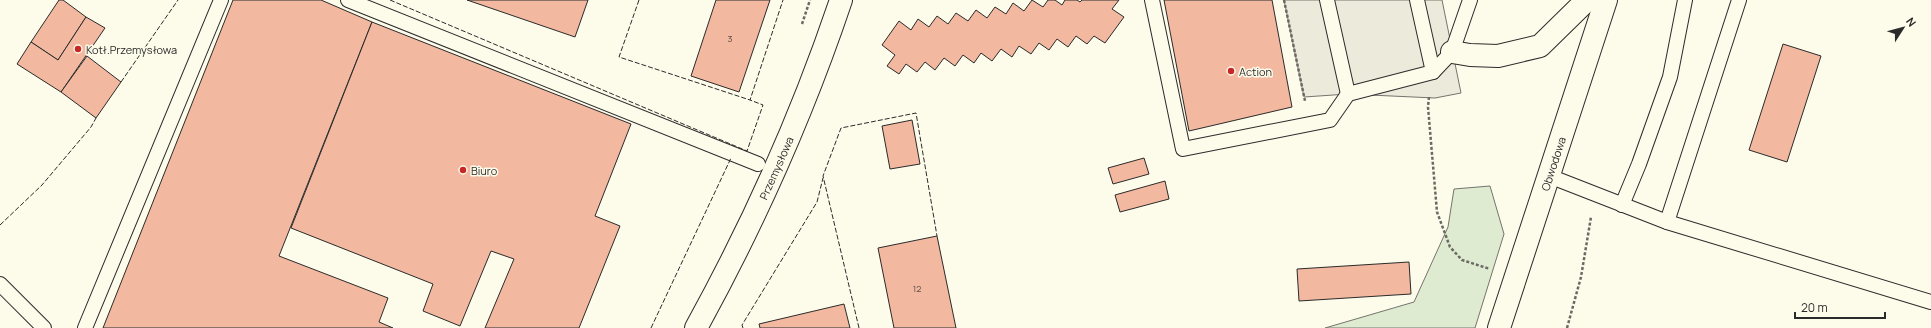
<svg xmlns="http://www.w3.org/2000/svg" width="1931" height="328" viewBox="0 0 1931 328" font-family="Manrope,sans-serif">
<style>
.green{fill:#deebd1;stroke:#74746e}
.parking{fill:#eceadb;stroke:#74746e}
.building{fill:#f2b8a0;stroke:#2b2b2b}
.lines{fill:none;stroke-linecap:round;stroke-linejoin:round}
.lane-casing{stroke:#2b2b2b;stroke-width:16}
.street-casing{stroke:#2b2b2b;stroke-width:24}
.primary-casing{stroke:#2b2b2b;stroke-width:24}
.path{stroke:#6a6964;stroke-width:2.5;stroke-dasharray:3 2;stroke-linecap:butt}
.lane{stroke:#fdfbea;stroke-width:14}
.street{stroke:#fdfbea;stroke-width:22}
.primary{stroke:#fdfbea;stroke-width:22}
.fence{stroke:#2b2b2b;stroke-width:1;stroke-dasharray:5 2;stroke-linecap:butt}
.poi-dot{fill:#c62828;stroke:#fdfbea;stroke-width:1.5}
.labels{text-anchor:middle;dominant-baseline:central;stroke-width:3;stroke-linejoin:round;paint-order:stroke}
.number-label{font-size:9px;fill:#5d4e48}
.poi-label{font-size:11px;fill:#2b2b2b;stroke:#fdfbea;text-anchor:start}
.street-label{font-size:11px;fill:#2b2b2b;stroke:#fdfbea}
</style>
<rect width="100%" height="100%" fill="#fdfbea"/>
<path class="green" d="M1490,186L1504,234L1475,328H1325L1414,302L1448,227L1454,189Z"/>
<path class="parking" d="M1284,0H1442L1461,93L1435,98L1348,94L1304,97Z"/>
<g class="building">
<path d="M59,0H63L86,17L58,60L31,42Z"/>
<path d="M233,0H321L372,22L279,256L388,298L379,322L393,328H103Z"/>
<path d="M467,0H588L575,37Z"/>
<path d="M716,0H770L739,92L691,76Z"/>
<path d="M1032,0L1043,7L1048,0H1055L1062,5L1065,0H1077L1080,2L1082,0H1119L1112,9L1124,17L1105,43L1094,36L1087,44L1076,36L1068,47L1057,39L1049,50L1039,43L1031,54L1019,46L1012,57L1001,49L992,61L981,53L974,63L963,55L955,66L944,58L935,70L925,62L917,72L906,64L899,74L887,66L895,55L882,45L899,21L911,30L918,19L929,27L937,16L948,24L956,13L968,21L976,10L987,18L995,7L1006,14L1013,3L1024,11Z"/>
<path d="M1164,0H1272L1292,107L1189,131Z"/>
<path d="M86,17L105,28L61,92L17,64L31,42L58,60Z"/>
<path d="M372,22L631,124L595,216L620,226L579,328H485L514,259L491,251L460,326L423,311L433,284L291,228Z"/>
<path d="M1783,44L1821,56L1787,162L1749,150Z"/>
<path d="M87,56L121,82L96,118L61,92Z"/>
<path d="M912,120L920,164L890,169L882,126Z"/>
<path d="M1144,158L1149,174L1113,184L1108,168Z"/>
<path d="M1165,181L1169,199L1120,212L1115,195Z"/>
<path d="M937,236L956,328H894L878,248Z"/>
<path d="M1409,262L1411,294L1299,301L1297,269Z"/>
<path d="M844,304L850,328H760L759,324Z"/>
</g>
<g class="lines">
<defs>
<g id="lane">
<path d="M348,0L758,164"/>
<path d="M1152,0L1183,149L1330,120L1348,94"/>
<path d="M1327,0L1348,94L1433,72L1417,0"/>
<path d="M1433,72L1452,52L1470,0"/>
<path d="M1549,176L1667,222L1931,302"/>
<path d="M1622,205L1639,164L1670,77L1685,0"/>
<path d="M1667,222L1739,0"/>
<path d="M0,284L44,328"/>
<path d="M85,328L221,0"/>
</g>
<g id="street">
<path id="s1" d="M696,328C755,221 802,116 841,0"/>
</g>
<g id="primary">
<path d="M1452,52L1470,55L1498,56L1540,46L1587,0"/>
<path id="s2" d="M1499,328L1606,0"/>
</g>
</defs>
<use href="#lane" class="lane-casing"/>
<use href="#street" class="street-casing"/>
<use href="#primary" class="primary-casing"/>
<g class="path">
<path d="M1284,0L1305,101"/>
<path d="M802,24L810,0"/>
<path d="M1429,97L1428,107L1437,212L1450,247L1462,260L1490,269"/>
<path d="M1567,328L1581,277L1591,217"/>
</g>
<use href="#lane" class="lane"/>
<use href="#street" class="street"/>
<use href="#primary" class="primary"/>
<g class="fence">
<path d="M390,0L747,151L763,105L750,100L783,0"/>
<path d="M639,0L619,57L750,100"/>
<path d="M121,82L178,0"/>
<path d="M0,225L42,185L91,127L96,118"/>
<path d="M651,328L731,158"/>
<path d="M743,328L742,325L817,202L823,178"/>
<path d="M859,328L823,176L841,128L916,113L937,236"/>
</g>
</g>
<g class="poi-dot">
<circle cx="78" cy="49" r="4"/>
<circle cx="1231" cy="71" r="4"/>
<circle cx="463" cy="170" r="4"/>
</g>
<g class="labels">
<g class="number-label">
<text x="730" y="38">3</text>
<text x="917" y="288">12</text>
</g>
<g class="poi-label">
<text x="86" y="49">Kotł.Przemysłowa</text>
<text x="1239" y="71">Action</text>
<text x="471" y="170">Biuro</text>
</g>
<g class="street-label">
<text stroke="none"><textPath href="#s2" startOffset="173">Obwodowa</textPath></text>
<text stroke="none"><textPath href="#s1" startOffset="179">Przemysłowa</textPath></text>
</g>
</g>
<g transform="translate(1903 28) rotate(54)" stroke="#fdfbea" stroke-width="3" paint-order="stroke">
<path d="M0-3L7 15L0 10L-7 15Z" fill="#2b2b2b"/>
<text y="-6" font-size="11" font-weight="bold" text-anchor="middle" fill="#2b2b2b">N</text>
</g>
<path d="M1795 312v6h90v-6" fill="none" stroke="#2b2b2b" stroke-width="2"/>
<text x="1801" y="312" font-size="12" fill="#2b2b2b" stroke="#fdfbea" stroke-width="3" paint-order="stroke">20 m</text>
</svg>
